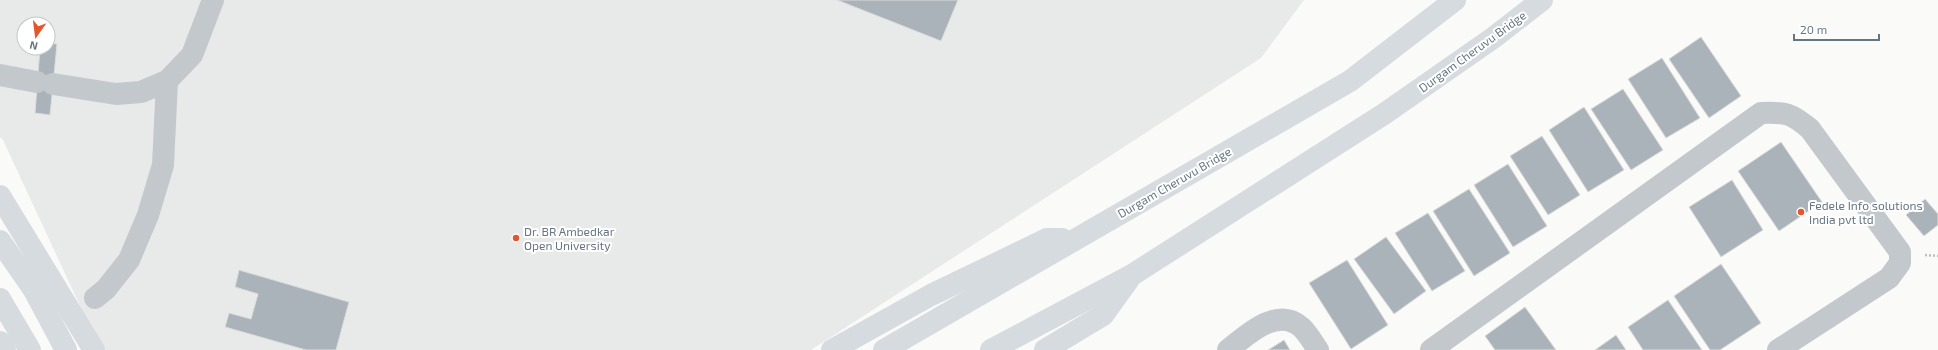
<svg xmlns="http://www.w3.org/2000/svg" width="1938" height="350" viewBox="0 0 1938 350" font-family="'Exo 2',sans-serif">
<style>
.built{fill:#e8e9e9;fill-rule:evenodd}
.building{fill:#aab3b9;stroke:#dcdcda}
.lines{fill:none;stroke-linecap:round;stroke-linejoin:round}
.path{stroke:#bbbfc2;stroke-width:2.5;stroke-dasharray:2 2;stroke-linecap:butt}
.minor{stroke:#c3c8cc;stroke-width:22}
.major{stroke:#d6dbdf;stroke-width:22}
.poi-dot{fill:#e4572e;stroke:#fff;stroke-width:1.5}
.labels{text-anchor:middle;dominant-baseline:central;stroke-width:4;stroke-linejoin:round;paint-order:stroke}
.street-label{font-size:12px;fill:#657683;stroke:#fff}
.poi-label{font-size:12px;fill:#657683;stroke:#fff;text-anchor:start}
</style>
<rect width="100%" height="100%" fill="#fafaf8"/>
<path class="built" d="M0,0H1304L1261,58L811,350H106L94,336L3,140L0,137ZM24,24H48V48H24Z"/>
<g class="building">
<path d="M837,0H958L941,41Z"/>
<path d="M1701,37L1741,96L1709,118L1669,59Z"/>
<path d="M48,43L57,44L50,115L35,113L40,48H48Z"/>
<path d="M1662,58L1700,118L1666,138L1628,79Z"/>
<path d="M1623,89L1663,150L1631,170L1591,109Z"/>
<path d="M1584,107L1624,170L1588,192L1549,130Z"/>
<path d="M1542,136L1580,195L1548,215L1510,156Z"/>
<path d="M1781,142L1822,202L1779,231L1738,171Z"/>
<path d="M1508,164L1547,226L1513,247L1474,185Z"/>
<path d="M1732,180L1763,230L1721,257L1689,207Z"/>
<path d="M1469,189L1510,253L1474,276L1433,211Z"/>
<path d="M1925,199L1938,214V225L1924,236L1906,215Z"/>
<path d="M1428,213L1465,271L1432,291L1395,233Z"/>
<path d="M1386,237L1426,291L1394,314L1354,259Z"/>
<path d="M1347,260L1388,325L1351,349L1309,283Z"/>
<path d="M1721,264L1761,323L1720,350H1710L1674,296Z"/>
<path d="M239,270L349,302L336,350H306L225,327L229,313L251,319L258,294L235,287Z"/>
<path d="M1668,300L1702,350H1643L1628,327Z"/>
<path d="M1525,307L1556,350H1495L1485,336Z"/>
<path d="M1616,335L1626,350H1595Z"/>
<path d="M1284,340L1290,350H1268Z"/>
</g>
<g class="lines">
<path class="path" d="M1925,255L1938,256"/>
<g class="minor">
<path d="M0,75L37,82"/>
<path d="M53,84L116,94L141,92L167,81L192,55L213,0"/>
<path d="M95,298L106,289L129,260L148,215L163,165L167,81"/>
<path d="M1228,350C1247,335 1277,306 1301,327C1308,333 1313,343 1318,350"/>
<path d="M1431,350L1761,113C1786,112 1791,113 1810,129L1900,252V263L1889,278L1778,350"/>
</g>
<g class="major">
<path d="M0,196L94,350"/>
<path d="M0,241L34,290L66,350"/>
<path d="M0,299L30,350"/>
<path d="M0,342L5,350"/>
<path d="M832,350L931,295L1047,239H1062"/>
<path d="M884,350L1350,81L1455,0"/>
<path d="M991,350L1132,275L1384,114L1493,38L1542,0"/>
<path d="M1045,350L1103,315L1129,279"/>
</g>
</g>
<g class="poi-dot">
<circle cx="1801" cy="212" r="4"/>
<circle cx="516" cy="238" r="4"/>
</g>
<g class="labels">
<g class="street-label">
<text transform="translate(1472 51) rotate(-36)">Durgam Cheruvu Bridge</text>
<text transform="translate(1174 182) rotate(-30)">Durgam Cheruvu Bridge</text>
</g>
<g class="poi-label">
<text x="1809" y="205">Fedele Info solutions<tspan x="1809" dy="14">India pvt ltd</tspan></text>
<text x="524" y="231">Dr. BR Ambedkar<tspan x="524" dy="14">Open University</tspan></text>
</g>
</g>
<g transform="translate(36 36) rotate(194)"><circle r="19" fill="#ffffff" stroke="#c1c8cd"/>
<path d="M0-3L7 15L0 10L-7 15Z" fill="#e4572e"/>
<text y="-6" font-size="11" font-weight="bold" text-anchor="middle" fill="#657683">N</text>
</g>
<path d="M1794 34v6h85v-6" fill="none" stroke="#657683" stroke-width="2"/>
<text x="1800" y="34" font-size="12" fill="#657683" stroke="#ffffff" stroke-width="3" paint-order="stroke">20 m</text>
</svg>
